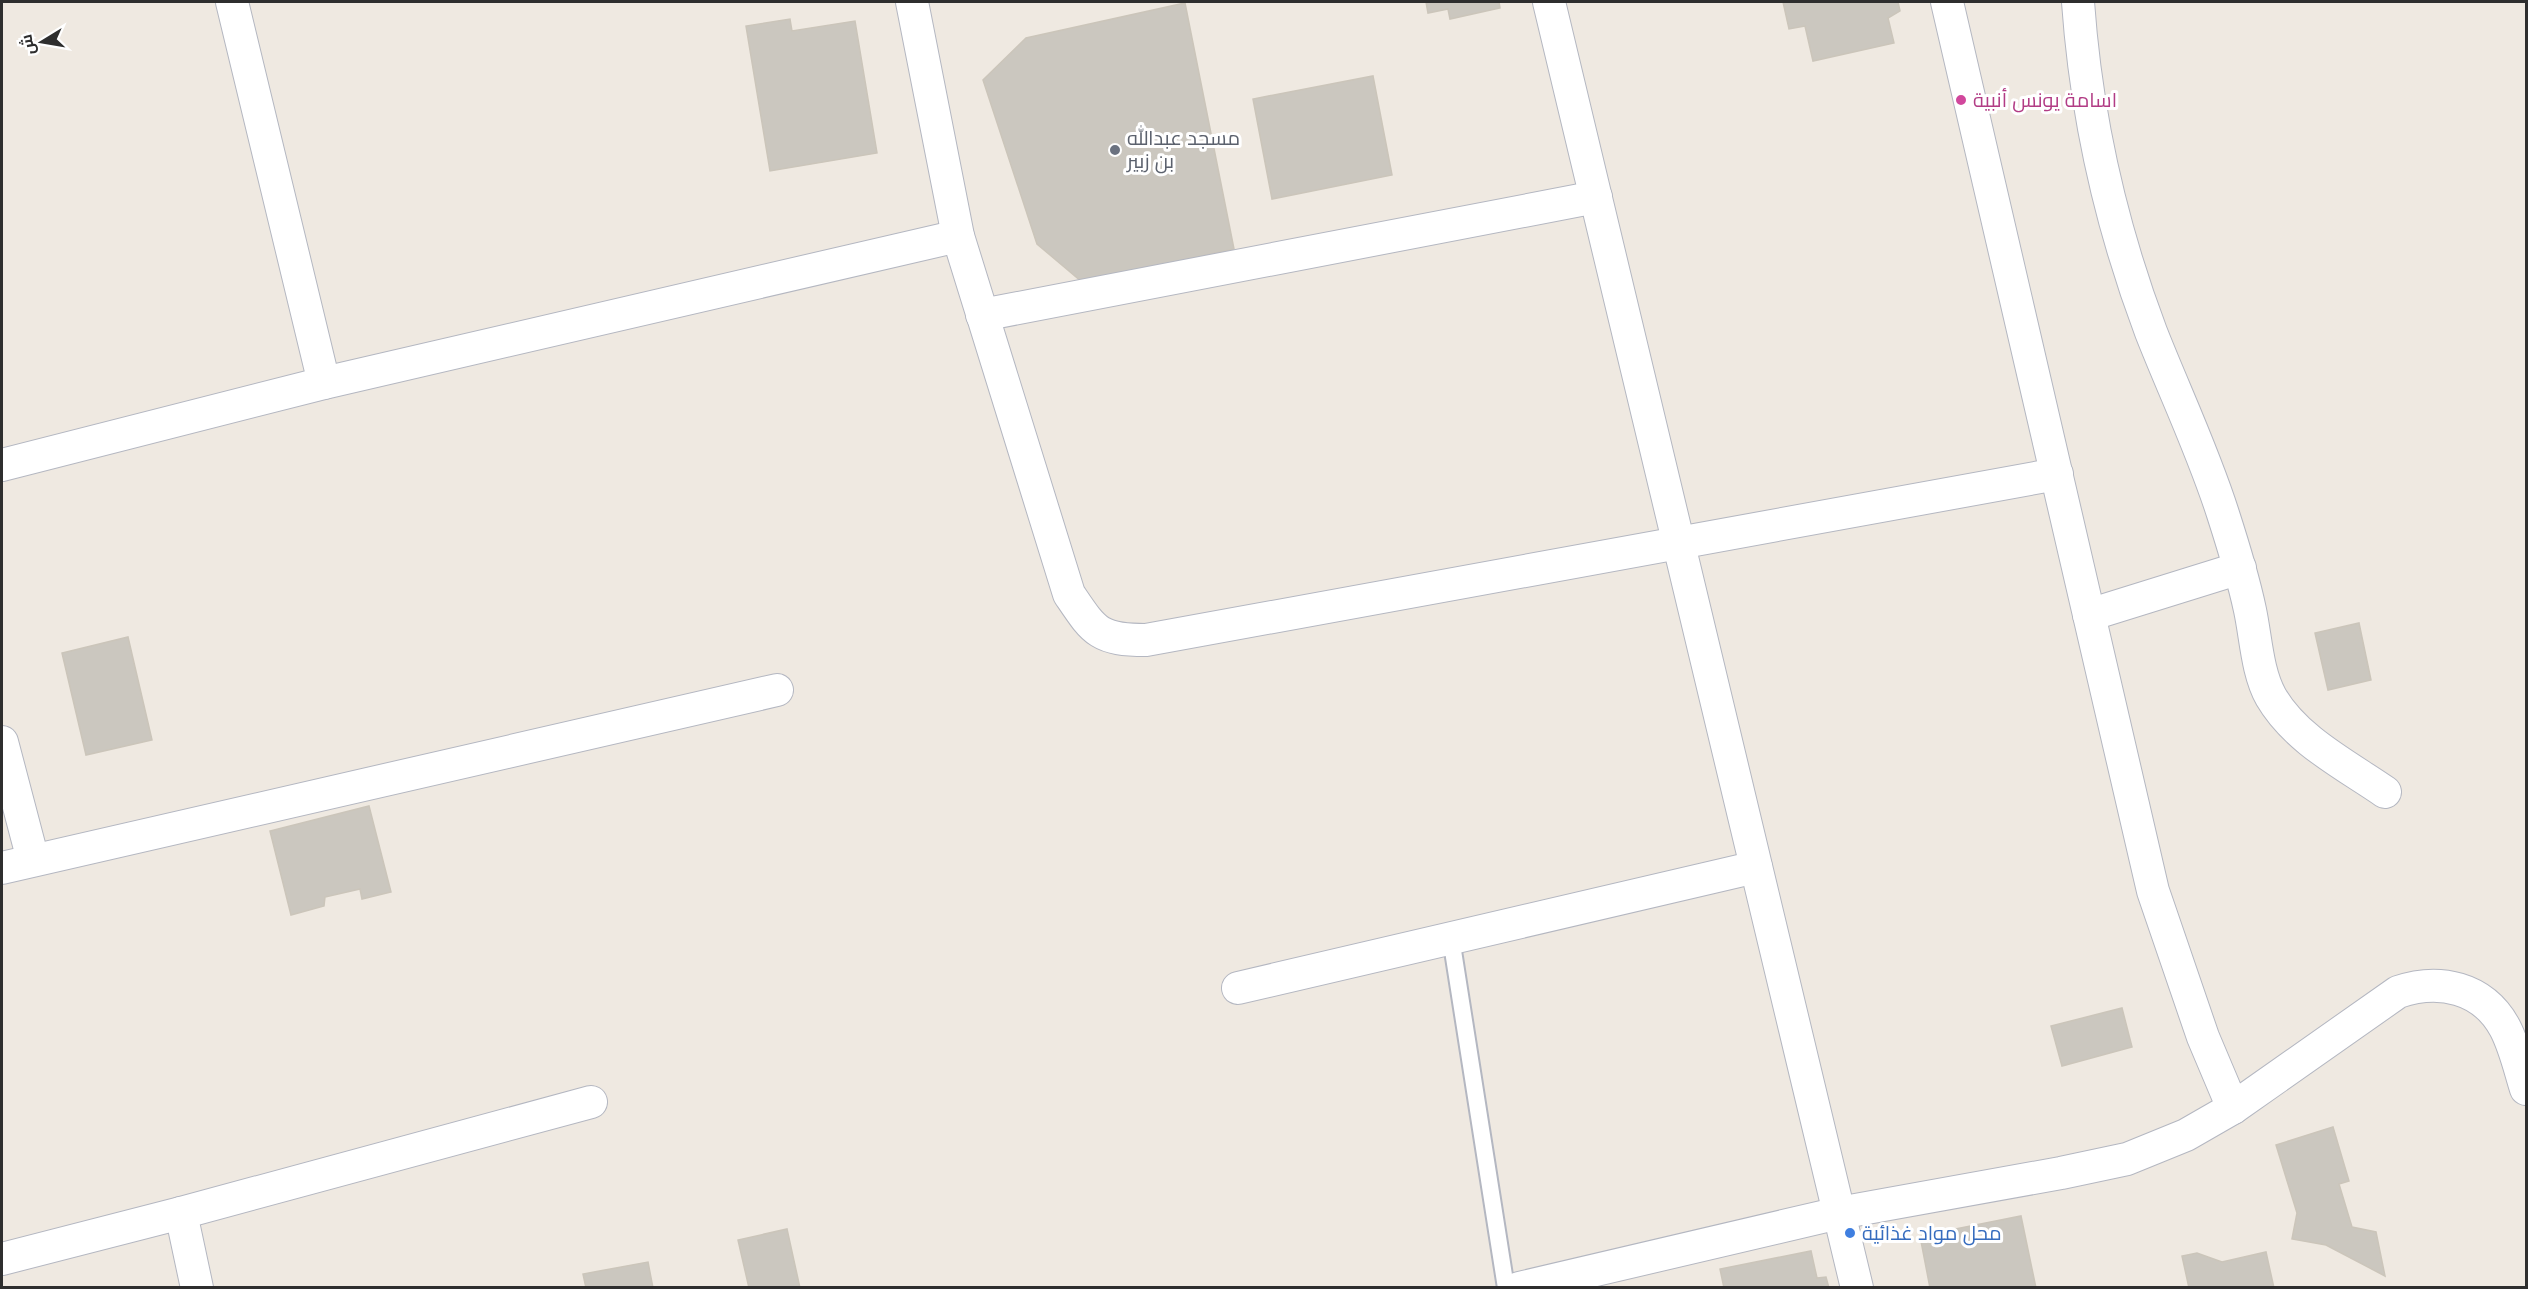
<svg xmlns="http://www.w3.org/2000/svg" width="2528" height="1289" viewBox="0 0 2528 1289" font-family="'Fira Sans',Cairo,sans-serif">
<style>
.building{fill:#cbc7bf;stroke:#cbc5ba;stroke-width:1.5}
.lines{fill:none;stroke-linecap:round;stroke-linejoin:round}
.service-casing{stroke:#b4b7c1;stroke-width:20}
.minor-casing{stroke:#b4b7c1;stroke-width:34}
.service{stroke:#fff;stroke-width:16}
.minor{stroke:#fff;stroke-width:32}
.hotel-dot{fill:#d1479c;stroke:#fff;stroke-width:2}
.worship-dot{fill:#6b7280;stroke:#fff;stroke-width:2}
.shop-dot{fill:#3f7fe0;stroke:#fff;stroke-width:2}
.labels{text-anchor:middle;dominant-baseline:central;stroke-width:6;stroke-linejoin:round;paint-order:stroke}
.hotel-label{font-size:20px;fill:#b23c85;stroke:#fff;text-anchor:start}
.worship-label{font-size:20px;fill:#5b616d;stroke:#fff;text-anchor:start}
.shop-label{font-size:20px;fill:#366cbe;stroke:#fff;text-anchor:start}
</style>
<rect width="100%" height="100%" fill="#efe9e1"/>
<g class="building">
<path d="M1426,2H1499L1500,8L1450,19L1448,9L1428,13Z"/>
<path d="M1783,2H1898L1900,11L1888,18L1894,43L1813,61L1805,26L1789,29Z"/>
<path d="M1185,3L1234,249L1082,282L1037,244L983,80L1026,38Z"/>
<path d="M790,19L792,31L855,21L877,153L770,171L746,26Z"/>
<path d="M1373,76L1392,175L1272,199L1253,99Z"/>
<path d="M2359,623L2371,680L2328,690L2315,633Z"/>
<path d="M128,637L152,740L86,755L62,653Z"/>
<path d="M369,806L391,892L362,899L360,889L325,897L324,906L291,915L270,831Z"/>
<path d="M2122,1008L2132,1047L2062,1066L2051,1026Z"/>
<path d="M2333,1127L2349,1181L2339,1184L2352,1227L2376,1232L2385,1276L2326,1245L2292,1239L2297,1213L2276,1145Z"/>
<path d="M2021,1216L2036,1288H1930L1920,1236Z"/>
<path d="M787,1229L800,1288H749L738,1240Z"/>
<path d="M1811,1251L1817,1278L1826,1277L1829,1288H1724L1720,1269Z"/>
<path d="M2266,1252L2274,1288H2189L2182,1256L2197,1253L2222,1262Z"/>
<path d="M648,1262L653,1288H586L583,1274Z"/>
</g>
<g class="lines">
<defs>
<path id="service" d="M1451,938L1506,1288"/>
<g id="minor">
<path d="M232,2L324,383"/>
<path d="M912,2L958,236L1069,594C1094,631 1098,640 1146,640L2057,474"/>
<path d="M1549,2L1857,1288"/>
<path d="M1947,2L2153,891L2203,1037L2233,1108"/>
<path d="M2078,2C2086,115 2111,226 2151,332C2175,393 2203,451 2223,514C2233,545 2243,577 2250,610C2256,638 2257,672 2271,697C2296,740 2346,765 2385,792"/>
<path d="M982,315L1596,197"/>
<path d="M2,465L324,383L958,236"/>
<path d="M2089,615L2240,568"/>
<path d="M2,742L33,860"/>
<path d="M2,868L777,690"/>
<path d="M1238,988L1756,867"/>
<path d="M181,1213L197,1288"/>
<path d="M2,1259L181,1213L591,1102"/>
<path d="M1519,1288L1839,1213L2061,1173L2127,1159L2186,1135L2233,1108L2398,992C2439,978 2483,987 2505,1028C2515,1047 2520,1070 2526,1089"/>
</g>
</defs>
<use href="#service" class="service-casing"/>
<use href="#minor" class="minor-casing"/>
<use href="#service" class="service"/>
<use href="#minor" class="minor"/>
</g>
<circle class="hotel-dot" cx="1961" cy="100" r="6"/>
<circle class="worship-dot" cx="1115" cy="150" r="6"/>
<circle class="shop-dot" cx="1850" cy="1233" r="6"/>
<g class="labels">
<g class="hotel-label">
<text x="1973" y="100">اسامة يونس أنبية</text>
</g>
<g class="worship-label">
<text x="1127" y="138">مسجد عبدالله<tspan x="1127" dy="23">بن زبير</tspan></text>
</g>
<g class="shop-label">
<text x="1862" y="1233">محل مواد غذائية</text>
</g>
</g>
<rect width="2528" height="1289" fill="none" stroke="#2e2e2e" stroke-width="6"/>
<g transform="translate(42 42) rotate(259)" stroke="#ffffff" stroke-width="4.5" paint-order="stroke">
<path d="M0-4.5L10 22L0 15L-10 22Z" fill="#2e2e2e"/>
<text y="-9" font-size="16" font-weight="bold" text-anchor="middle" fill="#2e2e2e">ش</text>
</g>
</svg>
